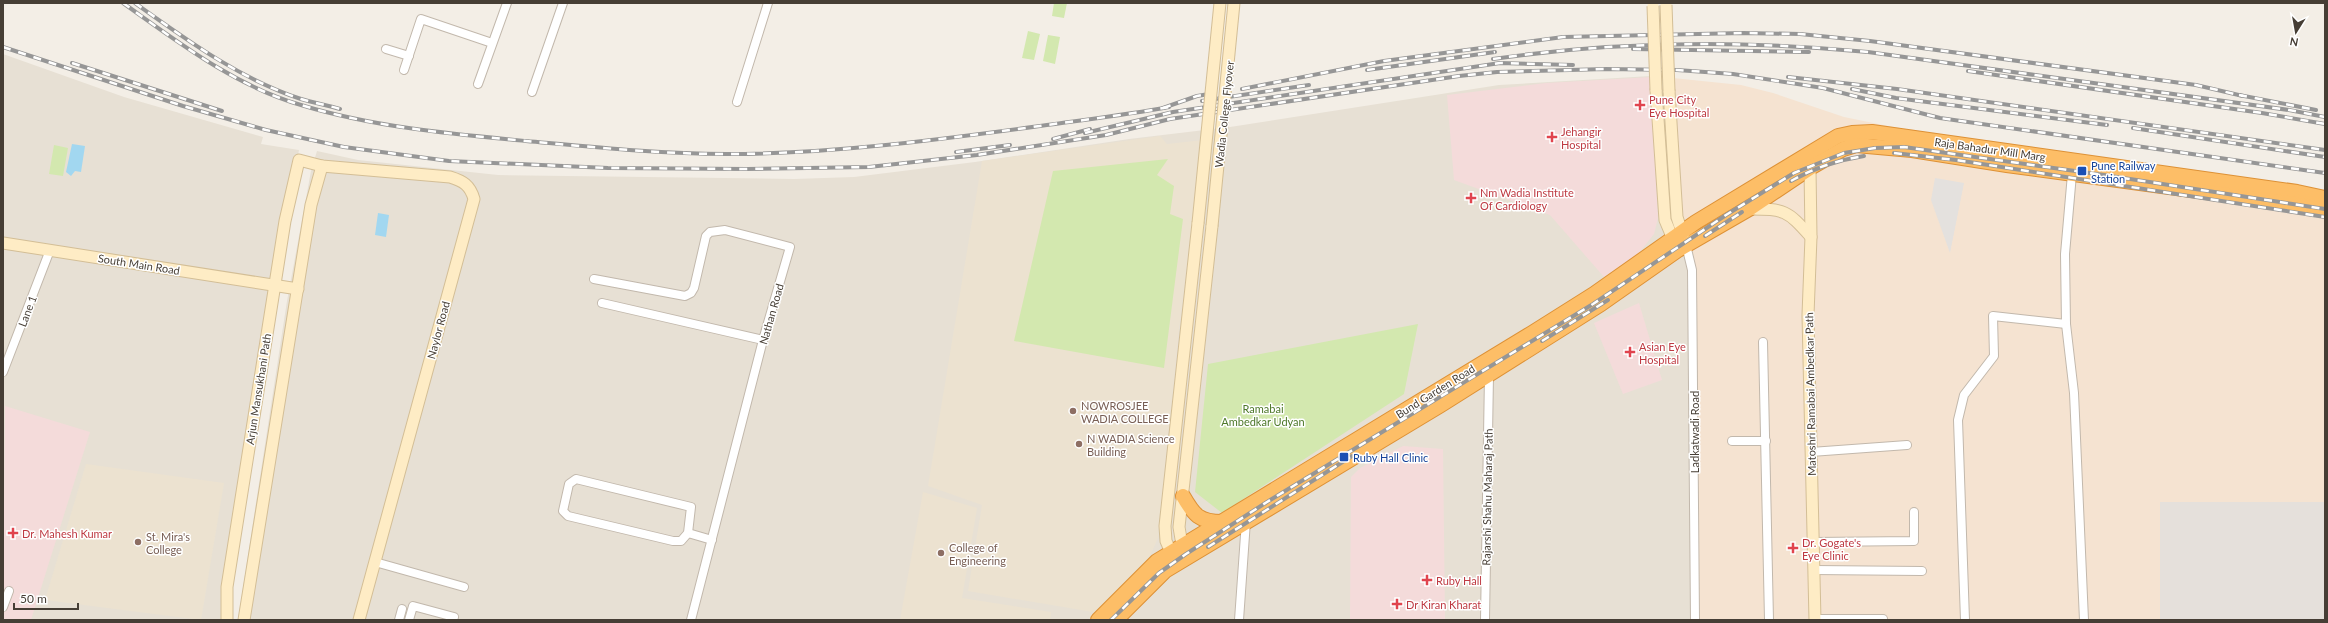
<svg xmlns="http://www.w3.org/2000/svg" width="2328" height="623" viewBox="0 0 2328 623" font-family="Lato,sans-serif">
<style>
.residential{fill:#e7e0d4}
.commercial{fill:#f5e3d1}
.industrial{fill:#e5e0db}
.education{fill:#ece2d0}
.medical{fill:#f4dbda}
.green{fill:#d3e8af}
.parking{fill:#e4e1de}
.water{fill:#a2d7f0}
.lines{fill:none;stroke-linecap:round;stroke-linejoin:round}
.street-casing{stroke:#c2b8ac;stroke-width:10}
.secondary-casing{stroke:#d3be96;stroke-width:13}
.highway-casing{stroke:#dd9136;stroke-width:16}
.street{stroke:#fff;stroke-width:8}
.secondary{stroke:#feecc5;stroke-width:11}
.highway{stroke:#fdbe67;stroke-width:14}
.rail-casing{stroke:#969696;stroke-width:4}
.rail{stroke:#fff;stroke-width:2.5;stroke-dasharray:8;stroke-linecap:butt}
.secondary-bridge-casing{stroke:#d3be96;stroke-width:13;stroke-linecap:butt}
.secondary-bridge{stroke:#feecc5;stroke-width:11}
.health-dot{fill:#e0444e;stroke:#fff;stroke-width:1.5}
.transit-dot{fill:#1a4fb4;stroke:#fff;stroke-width:1.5}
.education-dot{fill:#8d6e63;stroke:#fff;stroke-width:1.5}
.labels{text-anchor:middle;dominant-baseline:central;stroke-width:3;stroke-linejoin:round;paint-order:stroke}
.health-label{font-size:11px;fill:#be3a42;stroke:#fff;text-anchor:start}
.street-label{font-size:11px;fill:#463e35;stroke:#fff}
.transit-label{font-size:11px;fill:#164399;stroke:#fff;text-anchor:start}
.education-label{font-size:11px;fill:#785e54;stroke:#fff;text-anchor:start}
.park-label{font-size:11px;fill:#4d7829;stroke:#fff}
</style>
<rect width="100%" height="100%" fill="#f3eee6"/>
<g class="residential">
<path d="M3,54L124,97L263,137L261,144L299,150L265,317L236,526L221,605L224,620H3Z"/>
<path d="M1651,76L1663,77L1691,271L1694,620H238L287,301L311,171L317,151L358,160L498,175L794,179L854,177L975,162L1129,139L1230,127L1499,85Z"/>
</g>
<path class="commercial" d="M1663,77L1741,85L1773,93L1844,117L1893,127L2325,193V620H1694L1691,271L1686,247Z"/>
<rect class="industrial" x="2160" y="502" width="165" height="118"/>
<g class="education">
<path d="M1160,136L1167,144L1203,140L1179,329L1158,538L1149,558L1099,613L968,591L982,505L928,486L982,161Z"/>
<path d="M86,464L224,483L201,620L45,600Z"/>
<path d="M923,492L977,508L962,598L1051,612L1050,620H900Z"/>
</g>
<g class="medical">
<path d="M1651,77L1658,218L1654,234L1638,254L1604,277L1550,215L1454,180L1447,95L1546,83Z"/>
<path d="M1639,303L1662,380L1623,394L1594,323Z"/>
<path d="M5,406L90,432L31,620H3Z"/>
<path d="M1403,446L1443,449L1445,620H1350L1351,477L1360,468Z"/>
</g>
<g class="green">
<path d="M1054,3H1067L1064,18L1052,16Z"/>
<path d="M1028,31L1040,34L1034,60L1022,58Z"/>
<path d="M1048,35L1060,37L1055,64L1043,61Z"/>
<path d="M54,145L68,148L63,176L49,174Z"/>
<path d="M1168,159L1157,175L1174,186L1170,214L1183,219L1164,368L1014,341L1053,171Z"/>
<path d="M1418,324L1404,394L1222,513L1195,492L1208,364Z"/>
</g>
<path class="parking" d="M1935,178L1964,183L1950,253L1931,200Z"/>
<g class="water">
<path d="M72,144L85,146L81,172L75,171L71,176L66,172Z"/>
<path d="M378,213L389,215L386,237L375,235Z"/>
</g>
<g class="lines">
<defs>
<g id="street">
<path d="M386,49L409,56"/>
<path d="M404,70L421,19L492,43"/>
<path d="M478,84L507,3"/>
<path d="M532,92L563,3"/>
<path d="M737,102L768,3"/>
<path d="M2072,174L2065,254L2066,324L2074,393L2084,620"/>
<path d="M1686,245L1692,270L1695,620"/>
<path d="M594,279L685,296L691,293L694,288L706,236L710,232L725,230L790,247L763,340L691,620"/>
<path d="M602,303L763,340"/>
<path d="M1763,342L1769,620"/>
<path d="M3,372L50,250"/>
<path d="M1732,441H1766"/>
<path d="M1811,452L1907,445"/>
<path d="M576,479L691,507L688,533L681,541H673L568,516L563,511L569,484Z"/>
<path d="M688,533L712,540"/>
<path d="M1814,542L1914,541V512"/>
<path d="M375,562L464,587"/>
<path d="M1814,570L1922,571"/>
<path d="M3,607L9,591"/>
<path d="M1815,619H1883"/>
<path d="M399,620L402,609"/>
<path d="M409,620L413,606L454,617L453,620"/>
<path d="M1239,620L1246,521"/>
<path d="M1485,620L1489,375"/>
<path d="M1965,620L1958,420L1964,395L1994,356L1993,316L2066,324"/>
</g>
<g id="secondary">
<path d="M1656,90L1665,220L1676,246"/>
<path d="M1669,91L1677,217L1684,239"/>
<path d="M1810,168L1811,237L1808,315L1815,620"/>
<path d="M1749,209C1785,209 1787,210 1811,237"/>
<path d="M3,243L298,289"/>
<path d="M1189,551L1181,539L1179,527L1212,226"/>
<path d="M1174,559L1166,541L1165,526L1198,223"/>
<path d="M227,620V587L285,221L299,160L322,166L450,177C463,181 470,185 474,199L359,620"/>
<path d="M244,620L311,205L322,166"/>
</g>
<g id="highway">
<path d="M1183,496C1194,515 1199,522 1222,522"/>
<path d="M1098,620L1157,561L1532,333L1594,294L1696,222L1838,136L1852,133L1872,132L2297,192L2325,198"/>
<path d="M1116,620L1165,571L1441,405L1601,304L1678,250L1749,209L1810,168L1843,149L1856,145L1912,150L2007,165L2295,204L2325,210"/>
</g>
</defs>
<use href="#street" class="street-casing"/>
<use href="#secondary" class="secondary-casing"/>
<use href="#highway" class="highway-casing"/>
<use href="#street" class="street"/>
<use href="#secondary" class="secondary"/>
<use href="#highway" class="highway"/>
<defs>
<g id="rail">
<path d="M123,3C178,42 235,86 301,105C373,127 451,134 526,141C592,147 659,154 726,154C831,154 936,140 1040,126C1082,120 1126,115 1169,107"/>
<path d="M135,3C187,40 240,79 301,99C314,103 327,105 340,109"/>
<path d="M3,47L183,106L266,130L344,147L449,161L608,168L747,169L869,167L977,155L1106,135L1170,119L1459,76L1497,72L1606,69L1677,70L1733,74L1823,88L1940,118L2325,173"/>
<path d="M1633,49L1809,52"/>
<path d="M1493,59C1618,41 1742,40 1868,52L2289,110L2325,117"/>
<path d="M72,63L222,111"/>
<path d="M1367,70L1495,52"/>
<path d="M1968,71L2262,113L2325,124"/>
<path d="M1788,77L1897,89L2325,150"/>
<path d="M1242,89L1384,61L1563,37L1743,33L1800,34L1870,41L2196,85L2243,96"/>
<path d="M1852,89L1896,98L2107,125"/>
<path d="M2239,95L2316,110"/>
<path d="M1202,101L1309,85"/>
<path d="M1163,108L1197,96L1215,93"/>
<path d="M2133,128L2325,157"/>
<path d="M1085,133L1173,112L1500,63L1573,65"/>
<path d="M1053,139L1090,129"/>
<path d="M956,152L1010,145"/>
<path d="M1894,153L1956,160L2325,217"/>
<path d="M1791,181C1814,168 1838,160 1864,156"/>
<path d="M1705,236L1742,212"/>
<path d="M1542,341L1608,300"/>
<path d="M1208,547L1352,456"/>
<path d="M1111,620L1159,573L1186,554L1267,502L1593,304L1726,215L1794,173L1844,153L1875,148L1904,147L2104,175L2325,209"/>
</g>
</defs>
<use href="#rail" class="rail-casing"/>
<use href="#rail" class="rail"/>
<defs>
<g id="secondary-bridge">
<path d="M1666,5L1669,91"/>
<path d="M1653,6L1656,90"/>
<path d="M1198,223L1220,3"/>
<path d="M1212,226L1234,3"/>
</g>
</defs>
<use href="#secondary-bridge" class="secondary-bridge-casing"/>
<use href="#secondary-bridge" class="secondary-bridge"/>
</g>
<g class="health-dot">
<path d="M1638 99h4v4h4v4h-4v4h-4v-4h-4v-4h4z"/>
<path d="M1550 131h4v4h4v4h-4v4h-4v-4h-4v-4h4z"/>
<path d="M1469 192h4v4h4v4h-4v4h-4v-4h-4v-4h4z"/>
<path d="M1628 346h4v4h4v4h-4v4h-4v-4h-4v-4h4z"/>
<path d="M11 527h4v4h4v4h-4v4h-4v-4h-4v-4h4z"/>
<path d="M1791 542h4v4h4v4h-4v4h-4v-4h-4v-4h4z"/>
<path d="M1425 574h4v4h4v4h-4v4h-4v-4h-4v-4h4z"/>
<path d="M1395 598h4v4h4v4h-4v4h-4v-4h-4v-4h4z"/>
</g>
<g class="transit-dot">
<rect x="2077" y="166" width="10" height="10" rx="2"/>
<rect x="1339" y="452" width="10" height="10" rx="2"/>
</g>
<g class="education-dot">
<circle cx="1073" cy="411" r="4"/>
<circle cx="1079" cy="444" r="4"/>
<circle cx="138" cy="542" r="4"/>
<circle cx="941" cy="553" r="4"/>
</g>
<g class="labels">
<g class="health-label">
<text x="1649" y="99">Pune City<tspan x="1649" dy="13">Eye Hospital</tspan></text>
<text x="1561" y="131">Jehangir<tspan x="1561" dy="13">Hospital</tspan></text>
<text x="1480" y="192">Nm Wadia Institute<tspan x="1480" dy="13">Of Cardiology</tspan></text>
<text x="1639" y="346">Asian Eye<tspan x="1639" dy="13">Hospital</tspan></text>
<text x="22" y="533">Dr. Mahesh Kumar</text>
<text x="1802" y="542">Dr. Gogate's<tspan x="1802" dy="13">Eye Clinic</tspan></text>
<text x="1436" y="580">Ruby Hall</text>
<text x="1406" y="604">Dr Kiran Kharat</text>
</g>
<g class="street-label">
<text transform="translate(1224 114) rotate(-84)">Wadia College Flyover</text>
<text transform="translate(1990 149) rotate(8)">Raja Bahadur Mill Marg</text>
<text transform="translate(139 264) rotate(9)">South Main Road</text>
<text transform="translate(27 311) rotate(-69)">Lane 1</text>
<text transform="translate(771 314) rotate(-74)">Nathan Road</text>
<text transform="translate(438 330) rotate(-75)">Naylor Road</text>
<text transform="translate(258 389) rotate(-81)">Arjun Mansukhani Path</text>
<text transform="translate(1435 391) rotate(-32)">Bund Garden Road</text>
<text transform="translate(1810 394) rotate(-91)">Matoshri Ramabai Ambedkar Path</text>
<text transform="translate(1694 432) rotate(-90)">Ladkatwadi Road</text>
<text transform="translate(1487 497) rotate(-89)">Rajarshi Shahu Maharaj Path</text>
</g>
<g class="transit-label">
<text x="2091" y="165">Pune Railway<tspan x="2091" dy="13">Station</tspan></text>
<text x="1353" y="457">Ruby Hall Clinic</text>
</g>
<g class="education-label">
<text x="1081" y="405">NOWROSJEE<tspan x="1081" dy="13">WADIA COLLEGE</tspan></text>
<text x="1087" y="438">N WADIA Science<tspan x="1087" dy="13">Building</tspan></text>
<text x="146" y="536">St. Mira's<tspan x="146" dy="13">College</tspan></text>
<text x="949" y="547">College of<tspan x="949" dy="13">Engineering</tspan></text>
</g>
<g class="park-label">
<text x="1263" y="408">Ramabai<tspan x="1263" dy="13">Ambedkar Udyan</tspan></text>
</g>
</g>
<rect width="2328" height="623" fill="none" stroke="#463e35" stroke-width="8"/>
<g transform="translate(2296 32) rotate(191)" stroke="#ffffff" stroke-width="3" paint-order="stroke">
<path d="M0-3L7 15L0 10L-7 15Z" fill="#463e35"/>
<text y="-6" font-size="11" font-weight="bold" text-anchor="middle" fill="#463e35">N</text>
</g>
<path d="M14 603v6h64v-6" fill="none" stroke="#463e35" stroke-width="2"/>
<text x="20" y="603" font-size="12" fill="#463e35" stroke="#ffffff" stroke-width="3" paint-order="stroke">50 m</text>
</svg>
